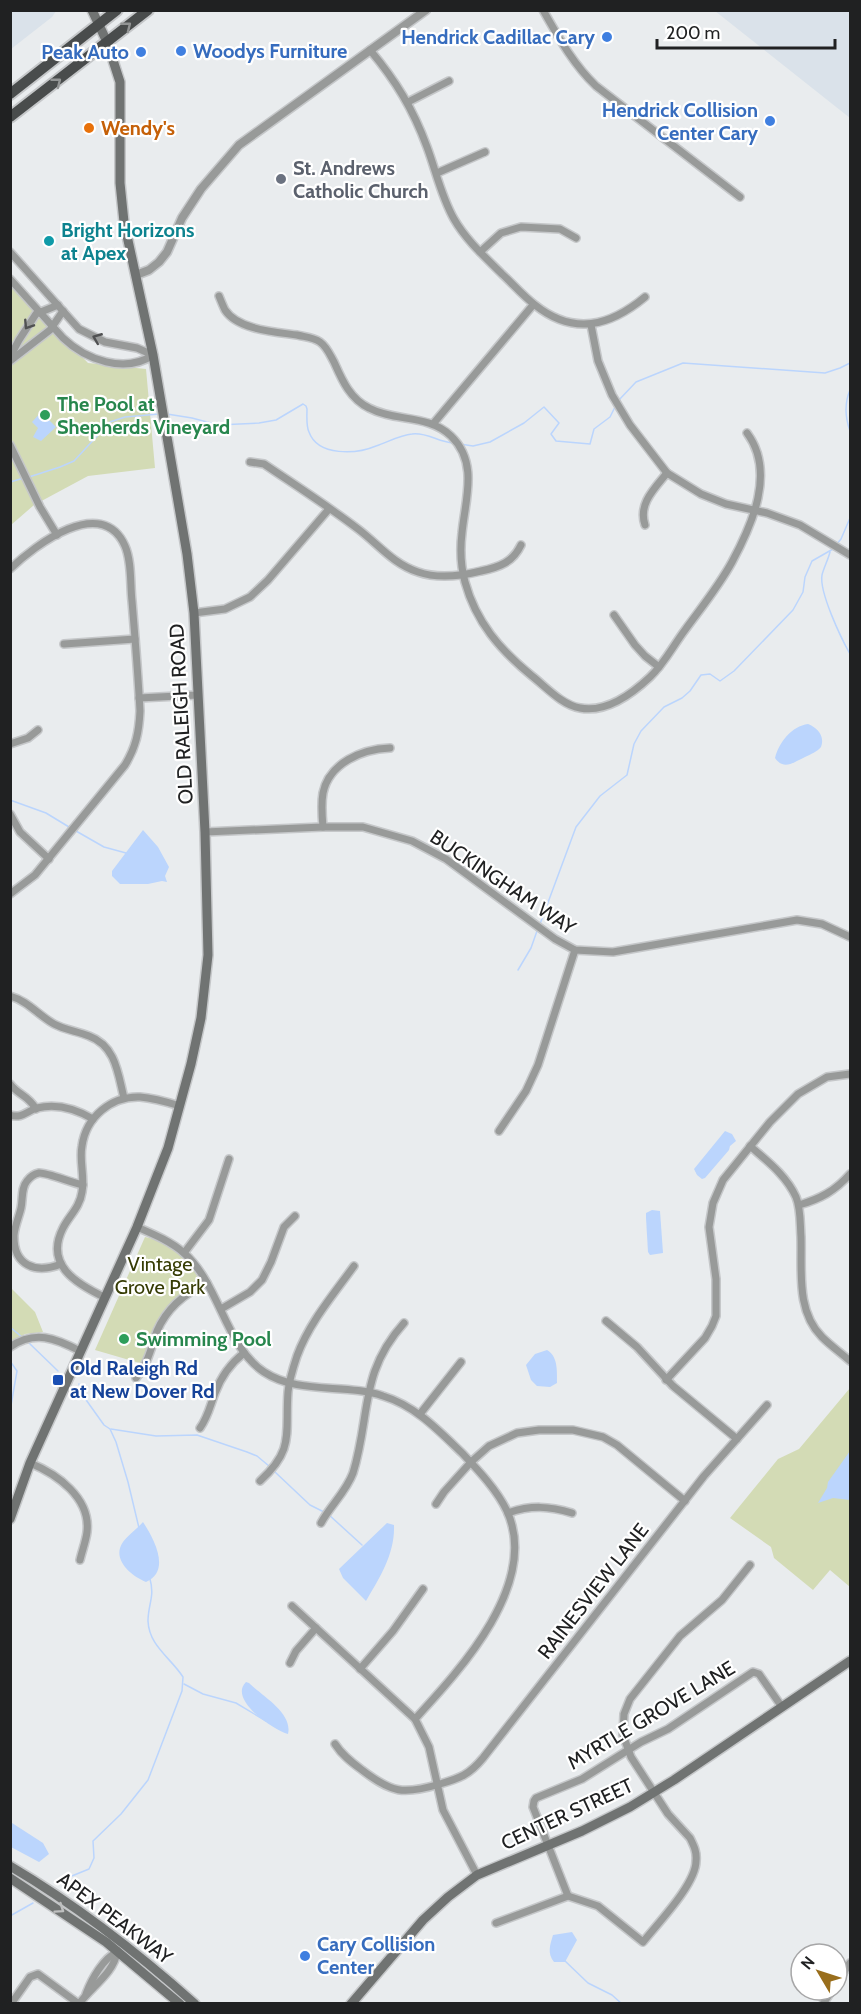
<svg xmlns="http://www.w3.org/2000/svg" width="861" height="2014" viewBox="0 0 861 2014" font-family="Cabin,sans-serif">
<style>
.built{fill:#dae2ea}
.green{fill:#d3dbb5}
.water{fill:#bbd5fd}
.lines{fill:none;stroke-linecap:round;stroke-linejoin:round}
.stream{stroke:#bbd5fd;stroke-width:1.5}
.minor-casing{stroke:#c5c7c9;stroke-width:10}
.tertiary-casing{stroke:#c5c7c9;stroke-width:11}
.secondary-casing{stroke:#c5c7c9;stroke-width:12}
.trunk-casing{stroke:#c5c7c9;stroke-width:14}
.minor{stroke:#989a99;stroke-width:7}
.tertiary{stroke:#989a99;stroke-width:8}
.secondary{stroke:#707372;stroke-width:9}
.trunk{stroke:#494c4c;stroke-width:10}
.oneway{stroke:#929494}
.oneway2{stroke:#505152}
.oneway3{stroke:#bfc0c0}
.shop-dot{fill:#3f7fe0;stroke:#fff;stroke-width:2}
.food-dot{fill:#e8710a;stroke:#fff;stroke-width:2}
.worship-dot{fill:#6b7280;stroke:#fff;stroke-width:2}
.culture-dot{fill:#0f9aa8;stroke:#fff;stroke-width:2}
.leisure-dot{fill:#2e9e5b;stroke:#fff;stroke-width:2}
.transit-dot{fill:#1a4fb4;stroke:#fff;stroke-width:2}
.labels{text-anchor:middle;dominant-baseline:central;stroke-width:4.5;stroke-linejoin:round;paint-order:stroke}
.shop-label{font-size:20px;font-weight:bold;fill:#366cbe;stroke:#fff;text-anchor:end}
.food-label{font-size:20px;font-weight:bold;fill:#c56008;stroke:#fff;text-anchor:start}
.worship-label{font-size:20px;font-weight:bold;fill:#5b616d;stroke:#fff;text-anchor:start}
.culture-label{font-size:20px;font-weight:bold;fill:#0d838f;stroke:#fff;text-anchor:start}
.leisure-label{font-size:20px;font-weight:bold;fill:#27864d;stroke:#fff;text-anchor:start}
.street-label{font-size:20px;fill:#202122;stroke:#fff}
.park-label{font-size:20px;fill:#363c04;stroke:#fff}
.transit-label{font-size:20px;font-weight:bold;fill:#164399;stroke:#fff;text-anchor:start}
</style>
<rect width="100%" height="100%" fill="#e9ecee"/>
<g class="built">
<path d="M11,10H56V11L52,17L11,49Z"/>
<path d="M715,11H850V118Z"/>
</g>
<g class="green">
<path d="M11,284L88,363L146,369L155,468L88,476L34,505L11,525Z"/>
<path d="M145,1237C165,1241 192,1260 198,1279C195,1289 174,1298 167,1307C154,1323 149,1345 143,1364L95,1350Z"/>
<path d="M10,1287L35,1312L43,1332L25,1334L11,1342Z"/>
<path d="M850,1388V1587L830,1570L813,1590L774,1558L771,1547L730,1518L778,1459L799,1449Z"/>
</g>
<g class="water">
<path d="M44,409L51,412L48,419L56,427L41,441L33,437L38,428L32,422Z"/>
<path d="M808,724C818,728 825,736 821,747C817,752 811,754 805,757C794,762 784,771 775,758C779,742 792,726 808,724Z"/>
<path d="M143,830L158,847L169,867L165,876L167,882L162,881L148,884H120L112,876V871Z"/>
<path d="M725,1131L732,1134L736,1141L730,1146L729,1150L705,1178L702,1179L697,1175L694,1169Z"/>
<path d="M652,1210L660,1211L663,1253L650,1255L648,1252L646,1218V1213Z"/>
<path d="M547,1350C558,1356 557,1371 557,1383L550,1387L537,1386L531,1380L526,1365L535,1354Z"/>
<path d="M850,1451V1500L833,1498L818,1503L827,1488L828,1482Z"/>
<path d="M143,1522C153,1537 172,1571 146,1582C131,1576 111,1559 123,1542C128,1535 137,1529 143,1522Z"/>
<path d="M387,1523L394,1525C395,1554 380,1577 366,1601L343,1578L339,1569Z"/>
<path d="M246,1682L249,1683C262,1696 293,1713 288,1734C273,1730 228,1699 246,1682Z"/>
<path d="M11,1823H12L43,1843L49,1854L39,1862L11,1847Z"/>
<path d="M572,1932L577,1940L565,1962H554C547,1953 550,1945 553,1935Z"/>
</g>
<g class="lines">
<g class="stream">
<path d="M850,390C844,404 845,417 850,431"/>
<path d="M618,401L636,382L683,363L825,373L840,368L850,363"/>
<path d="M167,414L192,418L218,425L259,423L276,420L303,404L306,406L307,409C307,416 306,426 309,432C318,457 357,454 376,446C388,442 400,435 412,434C427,432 438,442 453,443"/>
<path d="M460,444L473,446L490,442L524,423L544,407L559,423L551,434L556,441L590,444L594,429L610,417L616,405"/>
<path d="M29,477L60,467L74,461L110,422L125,417L159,414"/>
<path d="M850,477V496"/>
<path d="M10,482L24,478"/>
<path d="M836,545L841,539L850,518"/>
<path d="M830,552C828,560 824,567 822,575C819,592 841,638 850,654"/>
<path d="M10,800L46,813L69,827"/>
<path d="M76,831L104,847L126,853"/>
<path d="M540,924L576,827L600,796L627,775L634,744L641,731L664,707L682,698L690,691L701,675L710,674L720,681L734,671L793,610L803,592L805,577L812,561L833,549"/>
<path d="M518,970L531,948L537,931"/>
<path d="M10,1327L23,1338"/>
<path d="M29,1343L58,1371"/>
<path d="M10,1361L17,1371L10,1411"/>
<path d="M79,1384L84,1397L104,1425L110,1429L116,1442L128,1482L139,1528"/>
<path d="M111,1429L156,1436L197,1435L247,1452L257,1456L269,1466"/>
<path d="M275,1472L310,1505L324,1512"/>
<path d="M328,1514L362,1545"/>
<path d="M184,1684L203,1694L236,1703L266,1721"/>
<path d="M57,1882L89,1869L94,1858L93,1841L121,1814L148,1780L182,1691L183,1677C171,1658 149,1646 148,1621C148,1604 155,1597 150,1579"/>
<path d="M10,1916L33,1903"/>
<path d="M564,1960L588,1983L612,1995L622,2004"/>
</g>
<defs>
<g id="minor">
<path d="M543,10C559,38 573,64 596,86L740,197"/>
<path d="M370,50C396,81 413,109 427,147C436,171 441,196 454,219C466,240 485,257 502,274C513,284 523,296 535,305C574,336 610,326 645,297"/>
<path d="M408,102L449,81"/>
<path d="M437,173L485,152"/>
<path d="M10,252L79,329L105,342L137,348L153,355"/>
<path d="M480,252L501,233L521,227L560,229L576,238"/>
<path d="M10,279L63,338C86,360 125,374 153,355"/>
<path d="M219,296C221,301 223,306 225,310C238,330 276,332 297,335C305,337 313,337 320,342C327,347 330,355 334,362C342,380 350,399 369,408C395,422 428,414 451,436C479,463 465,500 462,533C460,549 461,567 465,582C476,622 500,650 532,676C546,687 562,705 580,708C606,713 632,694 650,677C664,664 673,646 685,630C701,608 719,586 732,562C752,525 776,472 747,433"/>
<path d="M591,325L598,361L612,395L630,425L667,473L701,494L726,504L767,513L800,525L850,555"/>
<path d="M10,357L19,340L36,314L58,305"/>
<path d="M10,361L50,330L63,311"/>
<path d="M433,424L533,305"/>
<path d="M10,445L40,507L57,535"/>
<path d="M250,462L264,464C295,485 328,506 358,529C378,544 393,564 418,572C438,579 461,576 481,571C500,567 513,562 521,545"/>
<path d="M645,525C638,504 654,489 667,473"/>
<path d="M10,569C35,545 102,494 125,546C132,562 130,584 132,601C135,637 138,674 140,711C139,732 136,747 125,765L35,875L10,894"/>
<path d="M194,613L225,609L250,597L268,580L329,509"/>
<path d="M614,615L635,645L645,656L659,667"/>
<path d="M64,644L135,639"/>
<path d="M139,698L198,695"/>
<path d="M10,744L28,738L38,730"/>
<path d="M10,814L20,832L49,859"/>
<path d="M323,827C322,816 321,804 323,793C329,763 362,749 390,748"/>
<path d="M205,832L323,827H363L412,841L446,859L555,939L575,950L613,952L797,920L822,924L850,937"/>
<path d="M10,996C28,1001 38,1015 54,1024C65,1030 77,1031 89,1036C116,1046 118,1074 124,1098"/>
<path d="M10,1084C18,1095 28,1095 36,1109"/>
<path d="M10,1115C22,1119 27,1111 37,1108C57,1103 76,1109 93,1119"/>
<path d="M499,1131L526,1091L538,1065L575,950"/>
<path d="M750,1146C767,1161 786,1175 796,1197C801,1209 800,1224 801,1237C802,1271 796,1311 822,1337C831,1346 841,1353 850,1361"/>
<path d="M799,1205C820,1199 835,1191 850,1174"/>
<path d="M137,1227C153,1234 170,1241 184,1253C220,1285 225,1346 264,1372C299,1395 345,1383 383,1396C416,1406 439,1431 463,1454C479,1471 497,1490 507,1511C540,1584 460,1670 415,1719"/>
<path d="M184,1253L209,1220L229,1159"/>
<path d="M61,1264C36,1274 13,1266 14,1235C15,1225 19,1217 21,1208C23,1199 21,1188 27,1181C30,1177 34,1174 39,1173C46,1172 72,1183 83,1185"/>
<path d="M104,1297C77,1284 44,1265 63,1228C69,1216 80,1207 82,1192C85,1176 79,1161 82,1146C86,1117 111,1096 140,1097C154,1098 167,1102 180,1106"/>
<path d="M221,1309L250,1292L262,1280L271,1262L284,1227L295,1216"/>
<path d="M606,1321L637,1347L673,1386L737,1439"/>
<path d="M10,1347C35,1330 55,1338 80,1351"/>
<path d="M136,1378C148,1364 151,1348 157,1331C167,1308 185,1293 207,1283"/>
<path d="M666,1380L705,1338L712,1326L716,1316V1279L709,1227L713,1203L723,1180L770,1122L798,1094L827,1077L850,1074"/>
<path d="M420,1414L461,1362"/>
<path d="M200,1428C208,1417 210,1406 215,1393C221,1377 231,1363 244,1353"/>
<path d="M30,1463C57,1474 91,1498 87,1532C86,1541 82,1551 80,1560"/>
<path d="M260,1481C295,1449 285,1434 288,1392C289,1381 293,1368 297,1356C309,1323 333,1295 354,1266"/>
<path d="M436,1504L444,1492L471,1462L489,1446L517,1433L539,1430H573L603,1437L617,1445L685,1501"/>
<path d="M508,1513C531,1505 549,1506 572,1513"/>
<path d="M321,1523C330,1506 346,1492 353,1473C371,1415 359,1373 404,1323"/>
<path d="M292,1606L415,1719L429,1747L443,1810L477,1875"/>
<path d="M290,1663L296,1651L316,1628"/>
<path d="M360,1669L393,1631L423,1589"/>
<path d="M335,1744C342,1755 351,1762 362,1770C392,1793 403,1795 440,1784C460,1778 469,1775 483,1758L704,1476L767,1405"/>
<path d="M568,1896L533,1807L534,1801L536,1798L582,1779L641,1742L668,1729L753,1672L759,1674L782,1707"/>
<path d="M496,1923L568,1896L598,1906L643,1942C658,1923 696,1884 696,1861C697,1852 694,1846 690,1838L668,1814L631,1757L623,1735L624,1714L630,1699L680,1636L722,1600L750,1565"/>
<path d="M837,1982L850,1963"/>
<path d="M86,1994C92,1978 103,1959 118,1951"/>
<path d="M11,2004L30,1977L38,1974L79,2004C91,1987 114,1973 117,1952"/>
<path d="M823,2004L832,1990"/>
</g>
<path id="tertiary" d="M136,275L149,270L159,262L167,252L182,218L201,189L239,145L426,10"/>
<g id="secondary">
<path d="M10,1519L30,1463L137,1227L168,1148L191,1064L201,1018L208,955L205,832L194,613L187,554L153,355L124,222L120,183V82L107,42L92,10"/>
<path d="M10,1866C76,1905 138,1953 195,2004"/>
<path d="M10,1878L106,1942L180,2004"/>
<path d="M351,2004L423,1920L448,1897L477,1875L582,1831L630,1807L674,1780L850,1661"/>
</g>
<g id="trunk">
<path d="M10,94L117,10"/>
<path d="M10,117L148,10"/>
</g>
</defs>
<use href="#minor" class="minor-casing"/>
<use href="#tertiary" class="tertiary-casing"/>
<use href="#secondary" class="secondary-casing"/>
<use href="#trunk" class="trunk-casing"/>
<use href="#minor" class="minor"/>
<use href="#tertiary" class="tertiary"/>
<use href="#secondary" class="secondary"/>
<use href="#trunk" class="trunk"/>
</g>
<defs><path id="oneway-chevron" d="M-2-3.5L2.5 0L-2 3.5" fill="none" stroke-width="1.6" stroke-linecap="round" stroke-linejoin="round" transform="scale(1.5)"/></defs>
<g class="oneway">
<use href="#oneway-chevron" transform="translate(127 26) rotate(-38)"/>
<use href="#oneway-chevron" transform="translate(57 82) rotate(-38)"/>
</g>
<g class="oneway2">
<use href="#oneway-chevron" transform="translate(28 325) rotate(123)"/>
<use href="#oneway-chevron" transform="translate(97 338) rotate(-158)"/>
</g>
<use class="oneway3" href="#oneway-chevron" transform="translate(60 1909) rotate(34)"/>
<g class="shop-dot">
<circle cx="607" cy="37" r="6"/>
<circle cx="181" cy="51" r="6"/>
<circle cx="141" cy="52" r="6"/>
<circle cx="770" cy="121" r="6"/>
<circle cx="305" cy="1956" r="6"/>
</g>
<circle class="food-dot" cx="89" cy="128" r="6"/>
<circle class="worship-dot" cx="281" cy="179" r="6"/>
<circle class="culture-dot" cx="49" cy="241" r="6"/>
<g class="leisure-dot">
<circle cx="45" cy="415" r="6"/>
<circle cx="124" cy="1339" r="6"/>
</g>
<rect class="transit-dot" x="52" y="1374" width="12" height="12" rx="3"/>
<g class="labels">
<g class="shop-label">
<text x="595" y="37">Hendrick Cadillac Cary</text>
<text x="193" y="51" text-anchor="start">Woodys Furniture</text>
<text x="129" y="52">Peak Auto</text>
<text x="758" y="110">Hendrick Collision<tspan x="758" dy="23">Center Cary</tspan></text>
<text x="317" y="1944" text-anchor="start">Cary Collision<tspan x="317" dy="23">Center</tspan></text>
</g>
<g class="food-label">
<text x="101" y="128">Wendy's</text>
</g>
<g class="worship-label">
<text x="293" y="168">St. Andrews<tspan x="293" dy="23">Catholic Church</tspan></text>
</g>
<g class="culture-label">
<text x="61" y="230">Bright Horizons<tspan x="61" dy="23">at Apex</tspan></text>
</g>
<g class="leisure-label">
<text x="57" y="404">The Pool at<tspan x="57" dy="23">Shepherds Vineyard</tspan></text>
<text x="136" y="1339">Swimming Pool</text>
</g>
<g class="street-label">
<text transform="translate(181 714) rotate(-93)">OLD RALEIGH ROAD</text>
<text transform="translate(503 882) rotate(34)">BUCKINGHAM WAY</text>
<text transform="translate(593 1591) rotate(-52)">RAINESVIEW LANE</text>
<text transform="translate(651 1715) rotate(-31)">MYRTLE GROVE LANE</text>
<text transform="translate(567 1814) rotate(-25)">CENTER STREET</text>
<text transform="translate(115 1918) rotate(37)">APEX PEAKWAY</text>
</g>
<g class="park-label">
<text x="160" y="1264">Vintage<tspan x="160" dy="23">Grove Park</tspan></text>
</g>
<g class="transit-label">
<text x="70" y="1368">Old Raleigh Rd<tspan x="70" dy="23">at New Dover Rd</tspan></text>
</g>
</g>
<rect width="861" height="2014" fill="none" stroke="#202122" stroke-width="24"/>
<g transform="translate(819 1972) rotate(309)"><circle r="28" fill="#ffffff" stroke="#a6a6a7" stroke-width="1.5"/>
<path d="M0-4.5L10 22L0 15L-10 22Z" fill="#996e1c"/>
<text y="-9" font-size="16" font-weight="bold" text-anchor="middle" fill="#202122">N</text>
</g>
<path d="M657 39v9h178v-9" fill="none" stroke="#202122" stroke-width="3"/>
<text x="666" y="39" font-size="18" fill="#202122" stroke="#ffffff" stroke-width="4.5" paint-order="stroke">200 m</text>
</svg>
